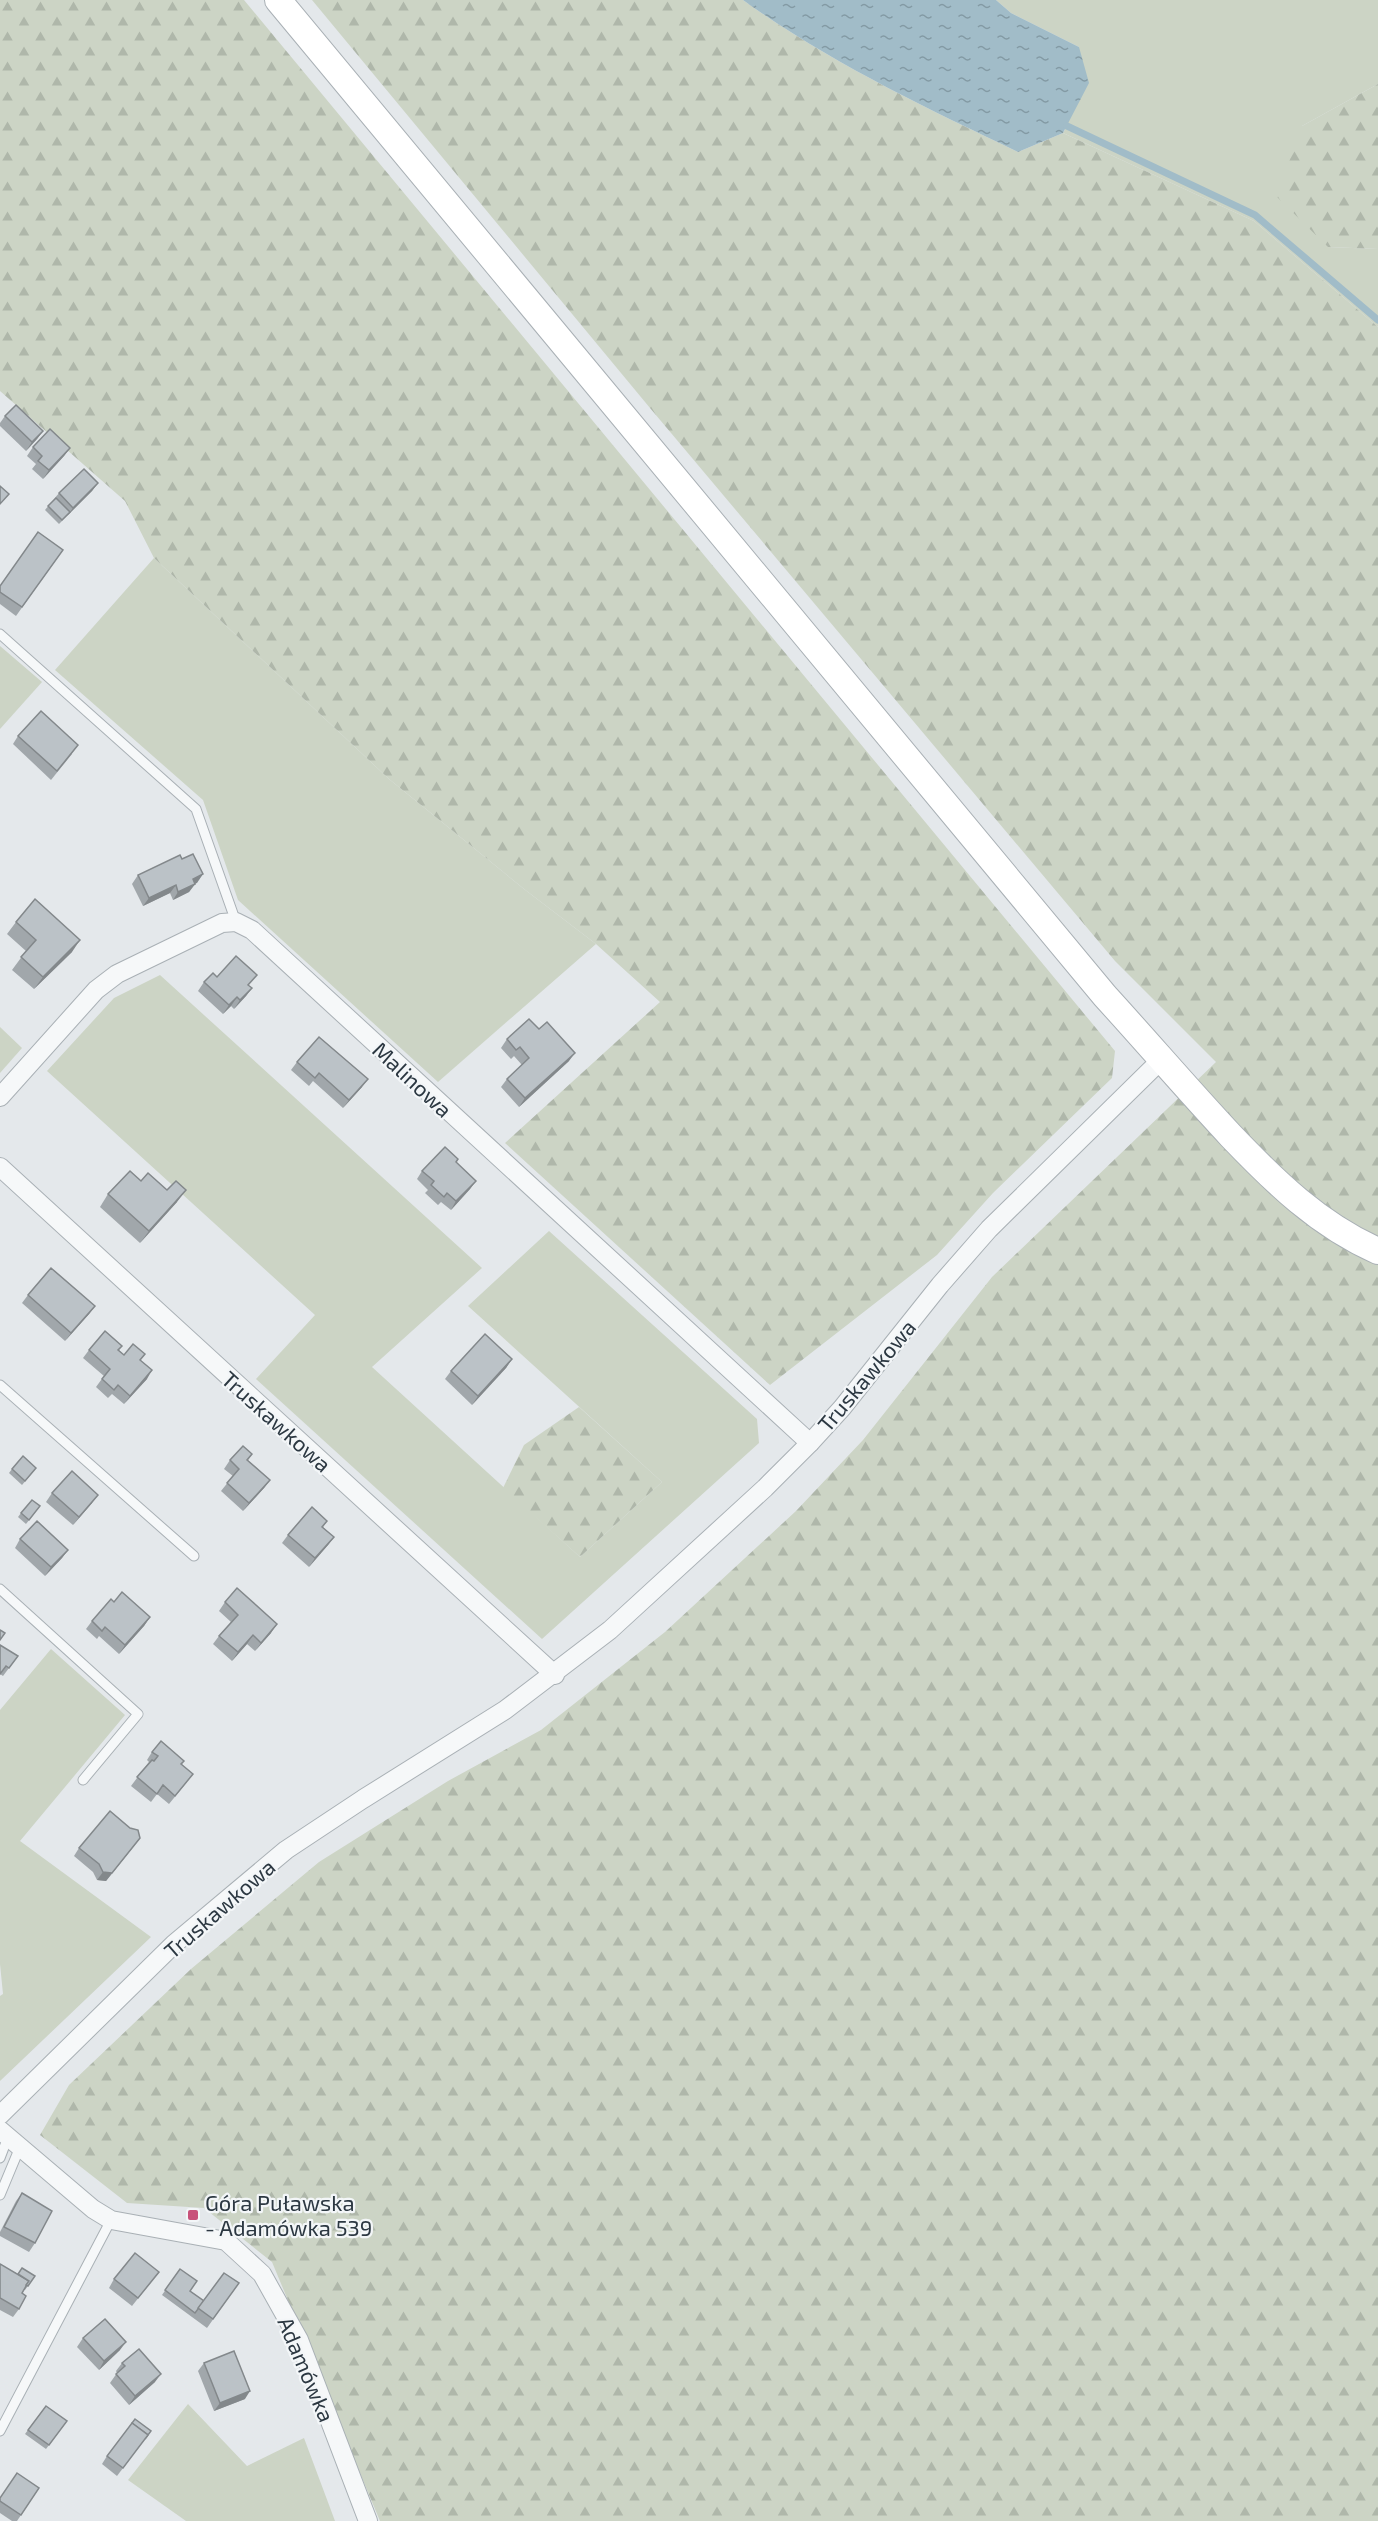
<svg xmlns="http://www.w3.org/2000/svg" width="1378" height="2521" viewBox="0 0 1378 2521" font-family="'Exo 2',sans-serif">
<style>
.grass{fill:#ccd4c5}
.forest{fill:url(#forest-firs)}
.water{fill:url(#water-ripples)}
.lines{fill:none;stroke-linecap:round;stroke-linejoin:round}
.stream{stroke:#a1bcc8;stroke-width:7}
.lane-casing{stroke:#a9b0b5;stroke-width:11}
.street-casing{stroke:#a9b0b5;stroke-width:20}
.secondary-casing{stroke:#a9b0b5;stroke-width:28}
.lane{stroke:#f6f8f9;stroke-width:9}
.street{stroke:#f6f8f9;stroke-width:18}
.secondary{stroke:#fff;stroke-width:26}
.wall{fill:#a1a7ab}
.shaded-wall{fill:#83888b}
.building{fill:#bbc2c7;stroke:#83888b;stroke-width:1.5}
.poi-dot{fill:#c8517a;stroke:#f3f6f8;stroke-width:2}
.labels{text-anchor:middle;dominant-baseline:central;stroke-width:4.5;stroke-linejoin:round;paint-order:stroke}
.street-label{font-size:22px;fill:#2c3842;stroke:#f3f6f8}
.poi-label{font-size:22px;fill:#2c3842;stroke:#f3f6f8;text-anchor:start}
</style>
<defs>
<pattern id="forest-firs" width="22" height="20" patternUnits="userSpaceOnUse" patternTransform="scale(1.5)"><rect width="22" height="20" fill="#ccd4c5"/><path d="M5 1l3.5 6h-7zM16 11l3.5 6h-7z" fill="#afb7aa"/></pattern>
<pattern id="water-ripples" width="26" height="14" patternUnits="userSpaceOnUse" patternTransform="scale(1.5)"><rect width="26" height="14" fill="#a1bcc8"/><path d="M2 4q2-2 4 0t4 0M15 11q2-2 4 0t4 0" fill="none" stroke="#839aa4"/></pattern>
</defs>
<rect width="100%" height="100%" fill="#e4e8eb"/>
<g class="grass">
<path d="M996,0H1378V84L1302,126L1328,247L1378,249V327L1254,221L1063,133L1067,126L1079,47L1011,13Z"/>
<path d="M154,558L389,779L524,889L596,944L438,1082L238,900L203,800L55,670Z"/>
<path d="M0,646L42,682L0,729Z"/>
<path d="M160,975L482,1268L372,1367L580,1557L662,1482L468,1306L549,1231L757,1419L759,1443L542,1639L256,1379L315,1315L47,1071L114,998Z"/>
<path d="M0,1027L22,1048L0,1073Z"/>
<path d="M51,1649L125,1715L20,1841L151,1937L0,2081V1996L3,1994L0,1964V1710Z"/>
<path d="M188,2404L247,2466L304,2438L335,2521H186L128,2480Z"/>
</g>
<g class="forest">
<path d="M0,0H244L1115,1051L1112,1078L993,1193L937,1255L770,1385L505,1143L660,1002L596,944L524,889L389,779L154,558L125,501L0,391Z"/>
<path d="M312,0H743C829,62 924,107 1018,152L1063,133L1254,221L1378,327V2521H380L272,2262L204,2208L127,2203L40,2135L69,2085L191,1969L319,1862L448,1781L541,1730L665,1632L796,1511L863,1440L992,1277L1216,1062L1115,961L650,408Z"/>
<path d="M1378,84V249L1328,247L1276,196L1302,126Z"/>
<path d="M579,1407L662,1482L580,1557L503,1488L524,1445Z"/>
</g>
<path class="water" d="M743,0H996L1011,13L1079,47L1089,83L1063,133L1018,152C924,107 829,62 743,0Z"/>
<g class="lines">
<path class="stream" d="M1067,126L1255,215L1378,320"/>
<defs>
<g id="lane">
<path d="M0,634L196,809L236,922"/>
<path d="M0,1385L194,1556"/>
<path d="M0,1589L138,1714L83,1780"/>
<path d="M0,2158L8,2137"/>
<path d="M0,2195L20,2147"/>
<path d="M0,2431L111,2220"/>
</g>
<g id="street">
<path d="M0,1097L96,990L117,974L222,923L236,922L252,930L810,1443"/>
<path d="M0,1167L555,1675"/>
<path d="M0,2115L174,1944L286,1850L363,1799L505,1710L610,1630L765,1488L810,1443L842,1408L940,1285L989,1229L1162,1059"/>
<path d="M0,2130L93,2209L111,2220L226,2241L262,2274L299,2340L368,2521"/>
</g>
<path id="secondary" d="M278,0L1105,996C1147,1042 1188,1090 1231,1136C1275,1182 1319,1225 1378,1251"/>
</defs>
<use href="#lane" class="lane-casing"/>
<use href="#street" class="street-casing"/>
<use href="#secondary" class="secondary-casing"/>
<use href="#lane" class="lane"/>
<use href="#street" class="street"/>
<use href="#secondary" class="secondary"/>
</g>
<g class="wall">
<path d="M5,416L43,431L37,439L26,451L0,426V423Z"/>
<path d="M33,447L70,448L64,456L43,479L32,469L36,464L27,456Z"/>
<path d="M98,483L92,491L59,524L45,510L59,493Z"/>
<path d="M63,550L16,616L0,604V586Z"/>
<path d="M18,736L72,754L51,780L13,744Z"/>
<path d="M182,859L203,874L189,892L173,900L170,893L143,906L132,884L138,875Z"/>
<path d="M16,922L72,952L34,989L12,970L26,951L7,934Z"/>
<path d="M217,977L249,986L252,988L246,996L234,1009L231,1006L223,1014L198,991L204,982Z"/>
<path d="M507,1039L569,1061L519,1107L501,1087L507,1079L522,1065L514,1056L511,1059L501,1048Z"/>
<path d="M297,1062L362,1087L343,1108L313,1081L309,1086L291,1070Z"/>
<path d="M456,1162L476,1181L470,1189L451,1210L441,1202L438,1205L425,1193L428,1190L417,1179L422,1171Z"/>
<path d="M141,1181L177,1202L140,1243L100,1207L108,1194Z"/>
<path d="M28,1295L95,1306L89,1314L65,1341L22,1303Z"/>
<path d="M122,1346L119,1350L124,1355L141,1360L147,1379L124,1404L112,1394L108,1398L96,1387L104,1376L83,1358L89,1350Z"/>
<path d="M512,1359L506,1368L472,1405L445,1379L451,1371Z"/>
<path d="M252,1454L248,1460L270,1480L264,1488L243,1511L221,1491L233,1476L224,1469L230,1460Z"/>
<path d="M12,1469L33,1472L22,1485L9,1473Z"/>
<path d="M52,1493L92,1503L73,1525L46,1502Z"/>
<path d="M40,1506L26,1524L18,1517L21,1513Z"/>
<path d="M327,1521L323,1527L334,1537L328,1545L309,1567L282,1543L288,1535Z"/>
<path d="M20,1539L68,1550L62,1558L45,1576L15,1548Z"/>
<path d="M114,1602L150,1617L144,1626L119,1654L99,1636L97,1639L86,1629L92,1621Z"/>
<path d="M225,1602L271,1633L255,1651L247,1644L232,1661L213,1644L219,1636L231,1622L219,1611Z"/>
<path d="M0,1645L18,1656L3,1676L0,1674Z"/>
<path d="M152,1752L184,1761L182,1764L187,1782L169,1804L157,1794L151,1802L131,1786L149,1762L147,1760Z"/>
<path d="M134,1846L106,1881L97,1880L93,1872L74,1856L79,1848Z"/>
<path d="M22,2193L35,2243L29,2252L0,2236V2232L16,2201Z"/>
<path d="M0,2264L18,2274L35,2276L25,2290H24L22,2293L19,2309L13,2317L0,2310Z"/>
<path d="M180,2269L190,2291L204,2301L239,2283L207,2328L162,2295Z"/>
<path d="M159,2272L132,2306L109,2288L114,2279Z"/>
<path d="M83,2338L120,2350L99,2370L77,2347Z"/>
<path d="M122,2363L155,2382L129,2405L110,2383L117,2373L116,2371Z"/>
<path d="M204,2363L245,2399L214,2411L198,2371Z"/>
<path d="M46,2406L67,2421L46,2449L25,2434Z"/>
<path d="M151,2431L117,2476L102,2464L107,2456Z"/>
<path d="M39,2488L17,2521H12L0,2513V2498Z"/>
</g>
<g class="shaded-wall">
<path d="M43,431L37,439L26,451L32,442Z"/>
<path d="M70,448L64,456L43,479L49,470Z"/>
<path d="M98,483L92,491L67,516L73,508Z"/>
<path d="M203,874L197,883L187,887L193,879Z"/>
<path d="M195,884L189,892L173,900L178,892Z"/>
<path d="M176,885L170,893L143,906L149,898Z"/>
<path d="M80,940L72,952L34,989L43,977Z"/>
<path d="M252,988L246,996L234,1009L240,1000Z"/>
<path d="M237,997L231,1006L223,1014L229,1005Z"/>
<path d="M575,1053L569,1061L519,1107L525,1098Z"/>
<path d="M368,1079L362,1087L343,1108L349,1100Z"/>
<path d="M476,1181L470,1189L451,1210L456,1201Z"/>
<path d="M186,1190L177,1202L140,1243L149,1231Z"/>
<path d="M95,1306L89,1314L65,1341L71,1333Z"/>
<path d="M512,1359L506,1368L472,1405L478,1396Z"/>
<path d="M152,1370L147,1379L124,1404L130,1396Z"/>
<path d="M270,1480L264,1488L243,1511L249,1503Z"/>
<path d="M98,1495L92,1503L73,1525L79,1517Z"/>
<path d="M334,1537L328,1545L309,1567L315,1558Z"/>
<path d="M68,1550L62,1558L45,1576L51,1567Z"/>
<path d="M150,1617L144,1626L119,1654L125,1645Z"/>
<path d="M277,1624L271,1633L255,1651L261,1643Z"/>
<path d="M253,1635L247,1644L232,1661L238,1652Z"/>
<path d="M140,1838L106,1881L97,1880L103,1872Z"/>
<path d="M126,2342L120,2350L99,2370L104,2361Z"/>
<path d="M161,2374L155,2382L129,2405L135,2396Z"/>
<path d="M250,2391L245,2399L214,2411L220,2403Z"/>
</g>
<g class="building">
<path d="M16,405L43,431L32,442L5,416Z"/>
<path d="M50,429L70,448L49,470L38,461L42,456L33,447Z"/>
<path d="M84,469L98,483L73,508L59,493Z"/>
<path d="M0,486L9,494L0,504Z"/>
<path d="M56,498L70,512L62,520L48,506Z"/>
<path d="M38,532L63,550L22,607L0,592V586Z"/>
<path d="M41,711L78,745L57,771L18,736Z"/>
<path d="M193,854L203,874L193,879L195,884L178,892L176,885L149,898L138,875L180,855L182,859Z"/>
<path d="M35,899L80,940L43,977L21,957L36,940L16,922Z"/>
<path d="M236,956L257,975L248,985L252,988L240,1000L237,997L229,1005L204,982L213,973L217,977Z"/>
<path d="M529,1019L539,1029L547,1022L575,1053L525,1098L507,1079L529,1058L520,1047L516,1050L507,1039Z"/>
<path d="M319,1037L368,1079L349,1100L319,1073L315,1078L297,1062Z"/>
<path d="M445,1147L458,1159L456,1162L476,1181L456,1201L447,1193L444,1197L431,1185L434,1181L422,1171Z"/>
<path d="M130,1171L141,1181L148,1173L167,1190L176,1181L186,1190L149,1231L108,1194Z"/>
<path d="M51,1268L95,1306L71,1333L28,1295Z"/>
<path d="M105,1331L122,1346L118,1350L124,1355L133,1344L145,1354L140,1360L152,1370L130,1396L118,1385L114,1390L102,1379L110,1369L89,1350Z"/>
<path d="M485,1334L512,1359L478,1396L451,1371Z"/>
<path d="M243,1446L252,1454L247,1460L270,1480L249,1503L227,1483L239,1469L230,1460Z"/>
<path d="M23,1456L36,1468L25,1481L12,1469Z"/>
<path d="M72,1471L98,1495L79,1517L52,1493Z"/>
<path d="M32,1500L40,1506L29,1520L21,1513Z"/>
<path d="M312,1507L327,1521L322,1527L334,1537L315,1558L288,1535Z"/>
<path d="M37,1521L68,1550L51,1567L20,1539Z"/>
<path d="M237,1588L277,1624L261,1643L253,1635L238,1652L219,1636L238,1615L225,1602Z"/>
<path d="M122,1592L150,1617L125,1645L105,1627L102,1631L92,1621L111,1599L114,1602Z"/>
<path d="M0,1630L5,1633L0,1640Z"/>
<path d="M0,1645L18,1656L9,1668L6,1666L0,1674Z"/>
<path d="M161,1741L184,1761L181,1764L193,1774L175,1796L163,1785L157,1794L137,1777L152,1760L154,1761L158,1756L152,1752Z"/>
<path d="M110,1811L130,1828L138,1830L140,1838L112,1873L103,1872L99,1864L79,1848Z"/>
<path d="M22,2193L52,2211L35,2243L4,2227Z"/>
<path d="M135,2253L159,2272L138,2298L114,2279Z"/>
<path d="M0,2264L29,2281L22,2293L26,2296L19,2309L0,2298Z"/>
<path d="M22,2268L35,2276L28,2286L26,2285L29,2281L18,2274Z"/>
<path d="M180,2269L197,2281L190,2291L204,2301L195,2313L165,2290Z"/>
<path d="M224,2273L239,2283L213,2319L198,2308Z"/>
<path d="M105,2319L126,2342L104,2361L83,2338Z"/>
<path d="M139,2349L161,2374L135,2396L116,2374L125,2366L122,2363Z"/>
<path d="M234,2351L250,2391L220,2403L204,2363Z"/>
<path d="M46,2406L67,2421L49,2445L28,2430Z"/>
<path d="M135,2419L151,2431L145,2439L148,2435L132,2423Z"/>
<path d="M132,2423L148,2435L123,2468L107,2456Z"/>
<path d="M17,2473L39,2488L21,2515L0,2501V2498Z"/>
</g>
<rect class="poi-dot" x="187" y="2209" width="12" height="12" rx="3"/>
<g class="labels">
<g class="street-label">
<text transform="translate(413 1079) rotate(43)">Malinowa</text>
<text transform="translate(866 1375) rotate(-50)">Truskawkowa</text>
<text transform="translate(277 1421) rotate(42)">Truskawkowa</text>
<text transform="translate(219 1908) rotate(-41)">Truskawkowa</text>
<text transform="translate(307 2369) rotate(67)">Adamówka</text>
</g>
<g class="poi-label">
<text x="205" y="2202">Góra Puławska<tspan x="205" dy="25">- Adamówka 539</tspan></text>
</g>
</g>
</svg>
